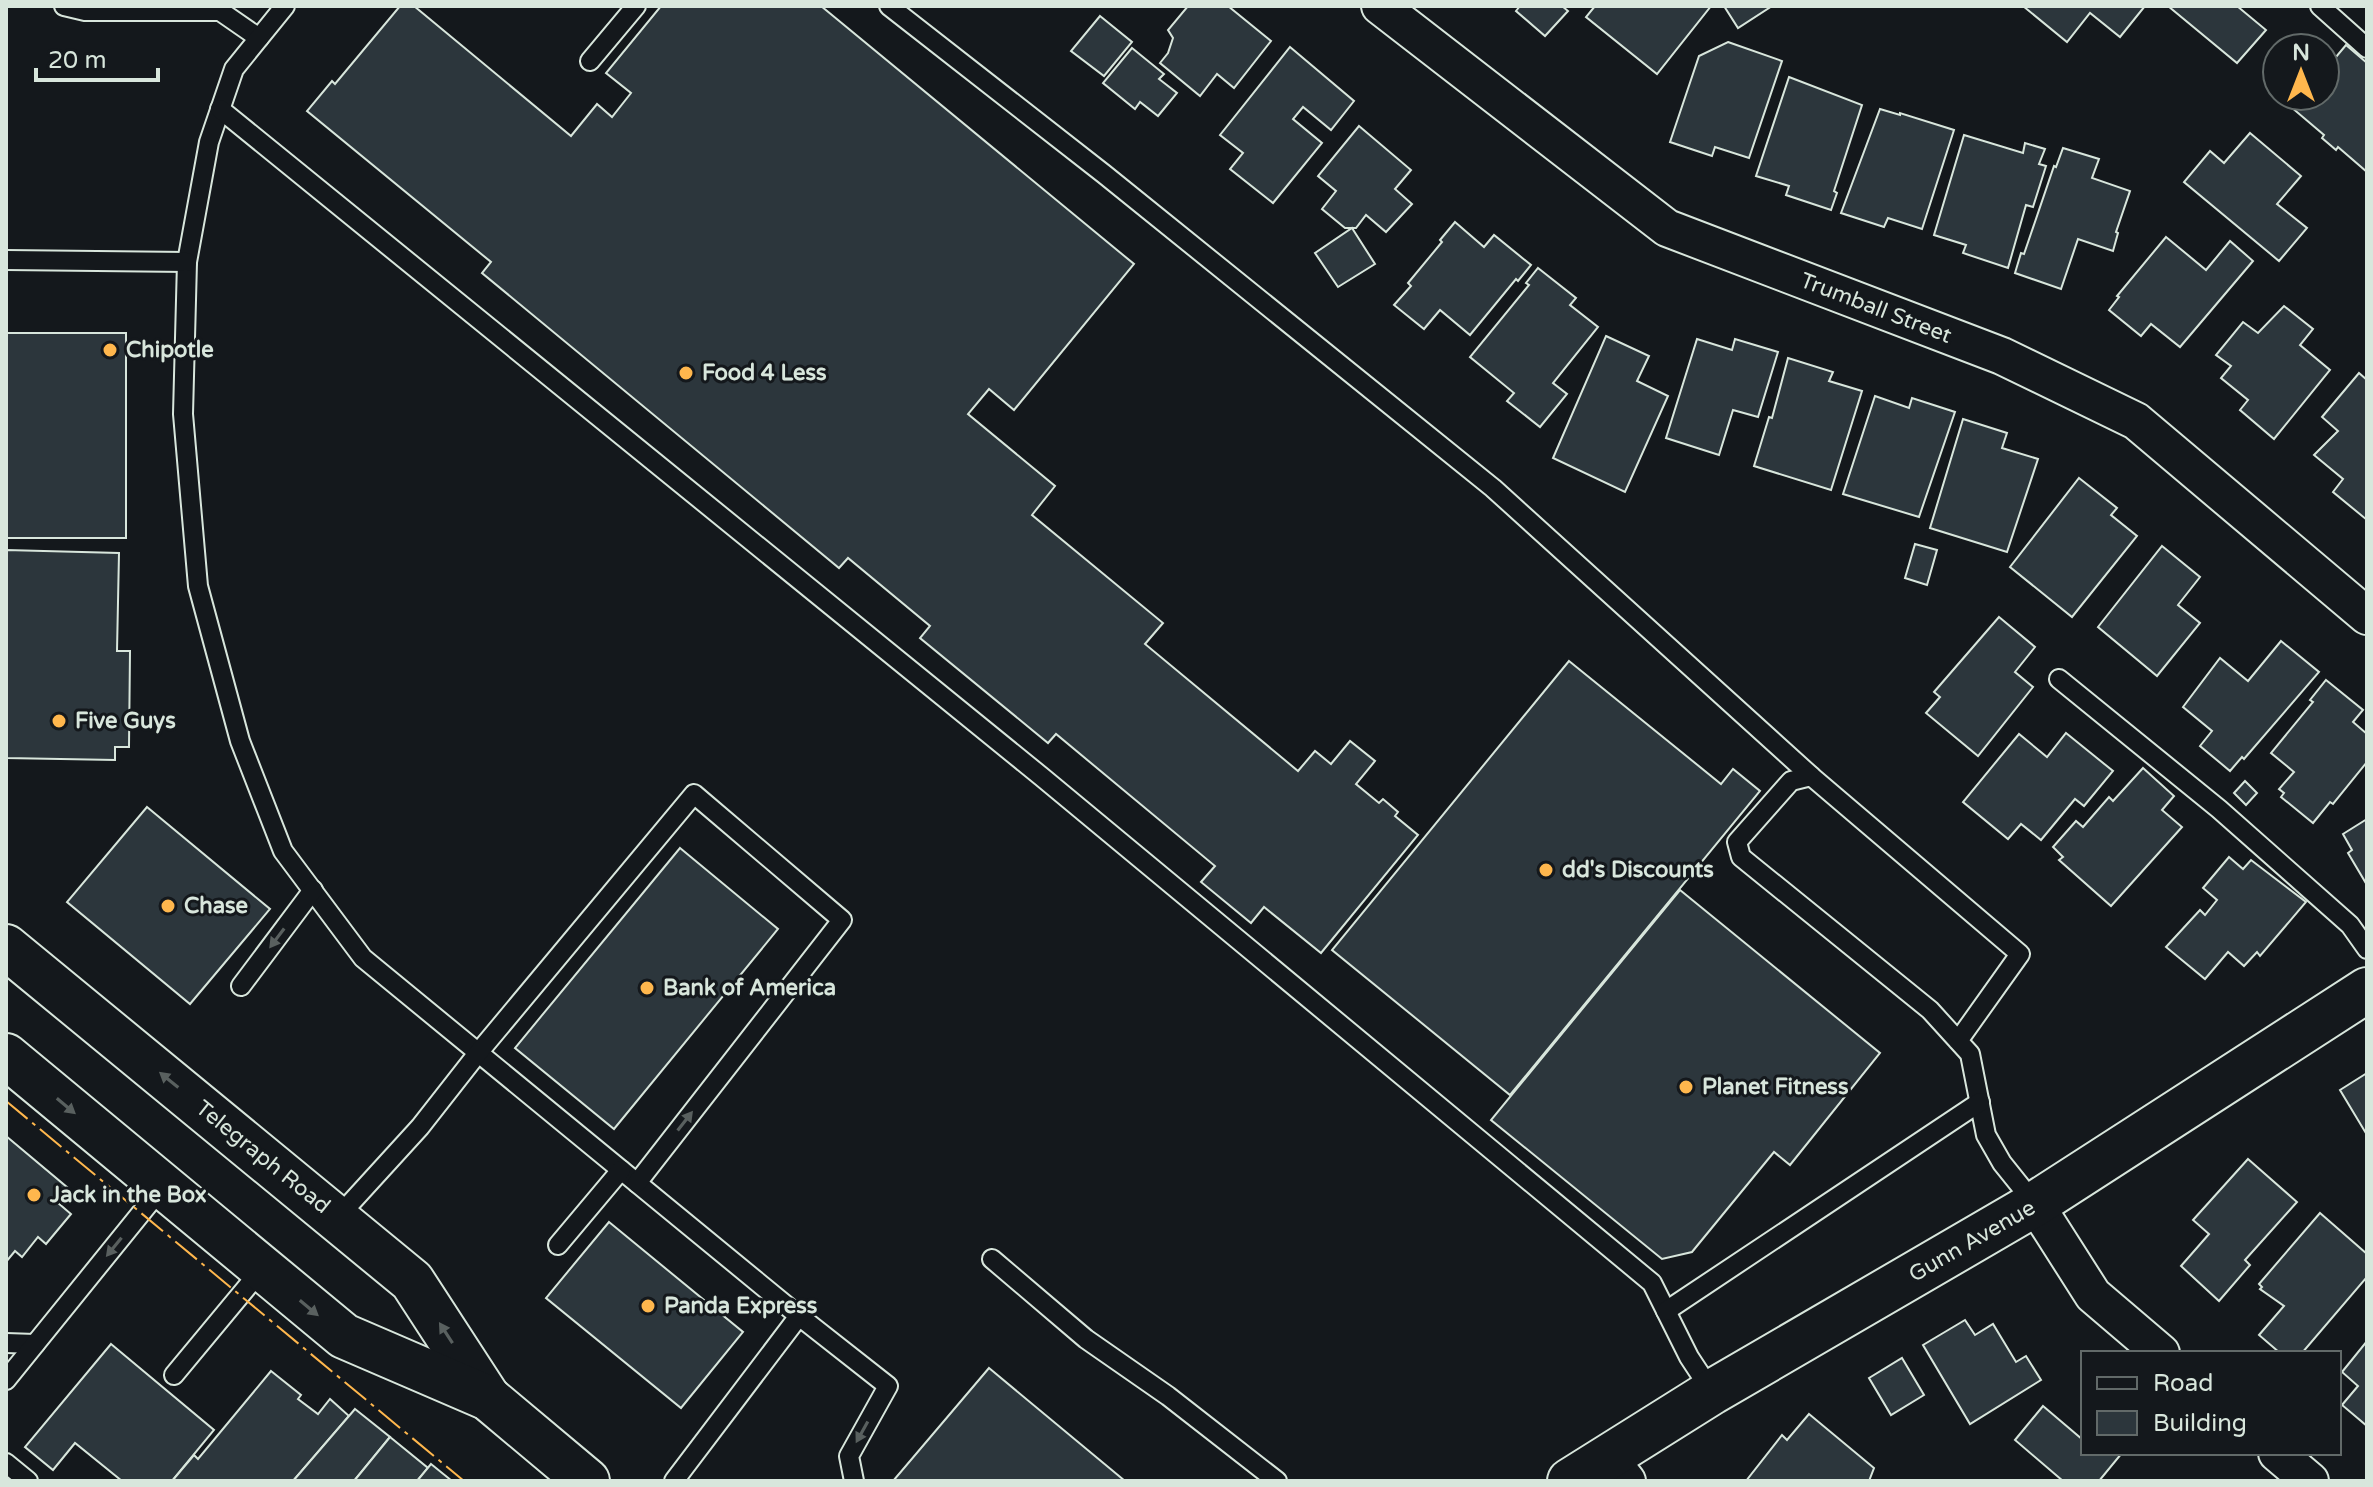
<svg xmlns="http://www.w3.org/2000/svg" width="2373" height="1487" viewBox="0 0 2373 1487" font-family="'Varela Round',sans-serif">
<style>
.building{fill:#2c363c;stroke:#d8e6dc;stroke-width:2}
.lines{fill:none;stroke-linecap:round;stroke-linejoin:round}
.service-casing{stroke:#d8e6dc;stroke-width:22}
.minor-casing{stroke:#d8e6dc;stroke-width:40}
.tertiary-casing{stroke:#d8e6dc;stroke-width:48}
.primary-casing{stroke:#d8e6dc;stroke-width:48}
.service{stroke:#14181c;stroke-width:18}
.minor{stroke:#14181c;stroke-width:36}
.tertiary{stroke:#14181c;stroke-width:44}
.primary{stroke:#14181c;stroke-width:44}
.power{stroke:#ffb74d;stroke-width:2;stroke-dasharray:28 6 4 6;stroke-linecap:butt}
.oneway{fill:#59605f}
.poi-dot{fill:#ffb74d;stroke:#14181c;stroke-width:3}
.labels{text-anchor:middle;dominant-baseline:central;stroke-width:6;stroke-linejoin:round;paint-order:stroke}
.street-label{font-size:22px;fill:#d8e6dc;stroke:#14181c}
.poi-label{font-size:22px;font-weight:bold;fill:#d8e6dc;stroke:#14181c;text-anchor:start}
</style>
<rect width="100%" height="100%" fill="#14181c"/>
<g class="building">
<path d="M400,6H414L571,136L597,104L612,117L631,93L606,73L661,6H821L1134,264L1014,410L989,389L968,414L1055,486L1032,515L1163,623L1145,644L1298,771L1315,751L1331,764L1350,741L1375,761L1356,784L1379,803L1383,799L1398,812L1395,816L1418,835L1321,953L1264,907L1251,923L1201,882L1215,866L1056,734L1048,743L920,638L930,626L848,558L839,568L482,273L491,262L307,111L332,81L335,84Z"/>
<path d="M1188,6H1228L1271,41L1234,88L1217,74L1200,96L1160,63L1168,53L1173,38L1168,30Z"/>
<path d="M1520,6H1562L1568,11L1545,36L1516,11Z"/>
<path d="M1595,6H1711L1657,74L1586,17Z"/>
<path d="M1724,6H1772L1738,28Z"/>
<path d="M2023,6H2145L2120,37L2090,13L2067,42Z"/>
<path d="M2168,6H2237L2266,30L2237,63Z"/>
<path d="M1100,16L1132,42L1104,76L1071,51Z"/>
<path d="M1728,42L1782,61L1749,158L1715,147L1712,156L1670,142L1699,56Z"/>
<path d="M2346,45L2367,63V172L2338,147L2336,150L2322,138L2324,135L2278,96H2325V70Z"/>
<path d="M1290,47L1354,101L1331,130L1303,107L1293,119L1322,143L1273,203L1230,169L1243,153L1220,135Z"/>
<path d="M1132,48L1164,74L1159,79L1177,93L1158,116L1140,102L1135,109L1103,83Z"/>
<path d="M1789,77L1862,105L1834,191L1837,193L1831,210L1786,195L1789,186L1756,176Z"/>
<path d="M1880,109L1900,115V113L1954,130L1922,229L1888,218L1884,227L1841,213Z"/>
<path d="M1359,126L1411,170L1395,189L1412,204L1386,232L1366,215L1356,228H1345L1322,209L1336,191L1318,176Z"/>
<path d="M2250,133L2301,176L2277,204L2307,228L2279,261L2184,182L2210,151L2224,163Z"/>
<path d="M1964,135L2023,153L2025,143L2045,149L2039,164L2046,166L2033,207L2026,205L2008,268L1963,253L1966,245L1934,235Z"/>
<path d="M2063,148L2099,159L2092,178L2130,191L2116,232L2118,233L2113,251L2078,239L2061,289L2015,273L2021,253L2024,254L2054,166L2056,167Z"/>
<path d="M1455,222L1484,247L1494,235L1531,265L1518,281L1516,279L1470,335L1440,310L1424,329L1394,305L1411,286L1408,283L1442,242L1440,240Z"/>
<path d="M1352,228L1375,264L1338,287L1315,253Z"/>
<path d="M2166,237L2206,270L2230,241L2253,261L2180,347L2151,324L2141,336L2109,310L2119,297L2117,296Z"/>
<path d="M1538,268L1576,298L1570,305L1598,327L1553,383L1567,394L1540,427L1507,401L1514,393L1470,357L1529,285L1526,283Z"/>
<path d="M2284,306L2313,329L2300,345L2330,370L2274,439L2240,410L2248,400L2221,378L2231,366L2216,355L2243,322L2258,333Z"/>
<rect x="6" y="333" width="120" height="205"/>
<path d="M1606,336L1649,356L1637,381L1668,396L1625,492L1553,458Z"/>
<path d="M1697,339L1732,350L1735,339L1778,352L1758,417L1733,410L1719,455L1666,438Z"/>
<path d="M1788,358L1833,372L1829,381L1862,391L1831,490L1754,466L1769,417L1772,418Z"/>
<path d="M2359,373L2367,380V520L2333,492L2343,479L2314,455L2338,431L2322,417Z"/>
<path d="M1875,396L1909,408L1912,398L1955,412L1919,517L1843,494Z"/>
<path d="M1963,419L2007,433L2002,448L2038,459L2007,552L1930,528Z"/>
<path d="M2079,478L2117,508L2111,515L2137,536L2072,617L2010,567Z"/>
<path d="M1915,544L1937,550L1927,585L1905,578Z"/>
<path d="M2162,546L2200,577L2178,605L2200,623L2157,676L2098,627Z"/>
<path d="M6,550L119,553L117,651H130L129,747H115V760L6,758Z"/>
<path d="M1999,617L2035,647L2015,672L2033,687L1978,756L1926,713L1940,697L1934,692Z"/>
<path d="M2281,641L2319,672L2244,759L2242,757L2230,771L2200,746L2212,731L2183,707L2220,658L2248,681Z"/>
<path d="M1569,661L1721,784L1733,769L1760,791L1510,1095L1332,950Z"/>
<path d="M2326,680L2363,710L2353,722L2367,734V762L2333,804L2330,802L2313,823L2281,797L2284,793L2279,789L2294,772L2271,753L2313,702L2310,700Z"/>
<path d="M2066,733L2113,771L2084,806L2075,799L2041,840L2021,824L2008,839L1963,802L2019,734L2047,757Z"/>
<path d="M2143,768L2174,796L2162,810L2182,827L2111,906L2059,860L2063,857L2053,847L2076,821L2083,827L2109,797L2113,801Z"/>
<path d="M2245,781L2257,793L2246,805L2234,793Z"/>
<path d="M147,807L270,909L190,1004L67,902Z"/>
<path d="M2367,819V885L2348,853L2352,850L2343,834Z"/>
<path d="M680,848L778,929L614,1129L515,1048Z"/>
<path d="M2229,857L2243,869L2251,860L2306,902L2260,956L2257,952L2244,966L2228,952L2205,979L2166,947L2200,910L2205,915L2217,900L2203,888Z"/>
<path d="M1680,890L1880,1053L1790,1165L1774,1152L1692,1252L1662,1259L1491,1120Z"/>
<path d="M2367,1073V1135L2340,1090Z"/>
<path d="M6,1136L68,1188L57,1202L71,1214L46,1244L38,1237L22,1257L15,1251L6,1262Z"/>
<path d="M2248,1159L2297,1202L2245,1260L2250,1265L2219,1301L2181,1266L2209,1234L2193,1220Z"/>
<path d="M2320,1213L2367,1254V1277L2302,1353H2280L2259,1335L2284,1306L2260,1289L2262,1287L2259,1284Z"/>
<path d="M609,1222L743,1332L681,1408L546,1298Z"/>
<path d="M1965,1320L1975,1335L1993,1324L2016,1362L2026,1356L2041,1380L1970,1424L1923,1345Z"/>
<path d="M2367,1341V1426L2342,1405L2358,1386L2342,1372Z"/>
<path d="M111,1344L214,1430L172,1481H122L75,1443L53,1470L25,1447Z"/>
<path d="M1902,1358L1924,1395L1891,1415L1869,1378Z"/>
<path d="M989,1368L1125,1481H893Z"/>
<path d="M271,1371L301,1395L298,1399L318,1414L330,1399L349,1416L293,1481H172L194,1455L198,1459Z"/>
<path d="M2043,1406L2083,1440V1453H2122L2099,1481H2063L2015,1440Z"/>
<path d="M355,1409L390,1437L354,1481H293Z"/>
<path d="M1809,1414L1874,1468L1869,1481H1746L1782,1435L1787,1440Z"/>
<path d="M390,1437L428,1468L417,1481H354Z"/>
<path d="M431,1464L452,1481H417Z"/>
</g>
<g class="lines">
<defs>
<g id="service">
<path d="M64,6L85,11H220L259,38"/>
<path d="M285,6L234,69L209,142L187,262L183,414L198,586L240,741L283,851L363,958L799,1316L888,1386L849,1456L854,1481"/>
<path d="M889,6L1104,174L1493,488L1811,776"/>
<path d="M2320,6L2367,48"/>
<path d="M590,61L636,6"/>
<path d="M220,109L1042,777L1652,1283L1689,1357L1712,1392"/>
<path d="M6,260L187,262"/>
<path d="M2059,679L2219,809L2350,925L2367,949"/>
<path d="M241,986L313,890"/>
<path d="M1958,1041L2020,954L1811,776L1791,781L1737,842L1741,857L1930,1010L1970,1054L1986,1135L2002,1163L2035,1204"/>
<path d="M337,1218L420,1127L478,1053L694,794L842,920L637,1183"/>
<path d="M558,1245L621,1170"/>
<path d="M992,1259L1086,1339L1168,1396L1277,1481"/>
<path d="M1666,1311L1980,1102"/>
<path d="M6,1343L35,1344"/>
<path d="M174,1375L262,1269"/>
<path d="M6,1380L163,1186"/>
<path d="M6,1463L28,1481"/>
<path d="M674,1481L799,1316"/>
</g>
<g id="minor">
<path d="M1380,6L1667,228L2002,356L2136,421L2367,616"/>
<path d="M2035,1204L2093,1295L2161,1353"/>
<path d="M2277,1453L2310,1481"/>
<path d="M1609,1458L1627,1481"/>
</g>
<path id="tertiary" d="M1570,1481L1712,1392L2035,1204L2367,990"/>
<g id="primary">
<path d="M6,947L412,1281L488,1398"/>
<path d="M6,1056L344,1336L488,1398L587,1481"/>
</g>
</defs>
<use href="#service" class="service-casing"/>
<use href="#minor" class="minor-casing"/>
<use href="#tertiary" class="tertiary-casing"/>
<use href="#primary" class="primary-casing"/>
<use href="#service" class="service"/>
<use href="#minor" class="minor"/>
<use href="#tertiary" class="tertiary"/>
<use href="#primary" class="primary"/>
<path class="power" d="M6,1101L464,1481"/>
</g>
<defs><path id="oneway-solid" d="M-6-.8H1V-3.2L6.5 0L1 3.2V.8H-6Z" transform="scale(2)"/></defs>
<g class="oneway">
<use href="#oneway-solid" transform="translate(277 938) rotate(127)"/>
<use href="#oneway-solid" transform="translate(169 1080) rotate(-141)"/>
<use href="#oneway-solid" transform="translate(66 1106) rotate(40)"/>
<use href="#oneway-solid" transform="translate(685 1121) rotate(-52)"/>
<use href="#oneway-solid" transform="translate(114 1247) rotate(129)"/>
<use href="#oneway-solid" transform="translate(309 1308) rotate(40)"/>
<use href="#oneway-solid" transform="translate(446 1333) rotate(-123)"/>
<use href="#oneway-solid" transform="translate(862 1432) rotate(119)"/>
</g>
<g class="poi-dot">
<circle cx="110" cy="350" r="8"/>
<circle cx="686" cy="373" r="8"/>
<circle cx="59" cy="721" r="8"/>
<circle cx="1546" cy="870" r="8"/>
<circle cx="168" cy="906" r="8"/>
<circle cx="647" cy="988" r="8"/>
<circle cx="1686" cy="1087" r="8"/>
<circle cx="34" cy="1195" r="8"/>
<circle cx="648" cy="1306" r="8"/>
</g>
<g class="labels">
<g class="street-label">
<text transform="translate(1876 308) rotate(21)">Trumball Street</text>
<text transform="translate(263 1157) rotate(39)">Telegraph Road</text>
<text transform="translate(1972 1241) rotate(-30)">Gunn Avenue</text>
</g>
<g class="poi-label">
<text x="126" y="350">Chipotle</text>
<text x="702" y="373">Food 4 Less</text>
<text x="75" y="721">Five Guys</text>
<text x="1562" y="870">dd's Discounts</text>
<text x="184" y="906">Chase</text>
<text x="663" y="988">Bank of America</text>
<text x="1702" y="1087">Planet Fitness</text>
<text x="50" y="1195">Jack in the Box</text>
<text x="664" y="1306">Panda Express</text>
</g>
</g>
<rect width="2373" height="1487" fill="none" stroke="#d8e6dc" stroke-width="16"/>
<rect x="2081" y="1351" width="260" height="104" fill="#14181c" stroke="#626a69" stroke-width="2"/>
<rect x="2097" y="1377" width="40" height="12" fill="#14181c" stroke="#626a69" stroke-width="2"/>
<text x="2153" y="1391" font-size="24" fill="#d8e6dc">Road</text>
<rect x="2097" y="1411" width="40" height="24" fill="#2c363c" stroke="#626a69" stroke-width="2"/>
<text x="2153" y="1431" font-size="24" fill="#d8e6dc">Building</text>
<g transform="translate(2301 72)"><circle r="38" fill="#14181c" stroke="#626a69" stroke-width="2"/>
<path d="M0-6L14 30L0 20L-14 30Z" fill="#ffb74d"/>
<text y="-12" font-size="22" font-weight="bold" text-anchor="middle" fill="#d8e6dc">N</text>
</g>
<path d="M36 68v12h122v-12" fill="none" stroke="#d8e6dc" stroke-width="4"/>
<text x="48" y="68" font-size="24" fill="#d8e6dc" stroke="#14181c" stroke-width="6" paint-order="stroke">20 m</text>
</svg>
